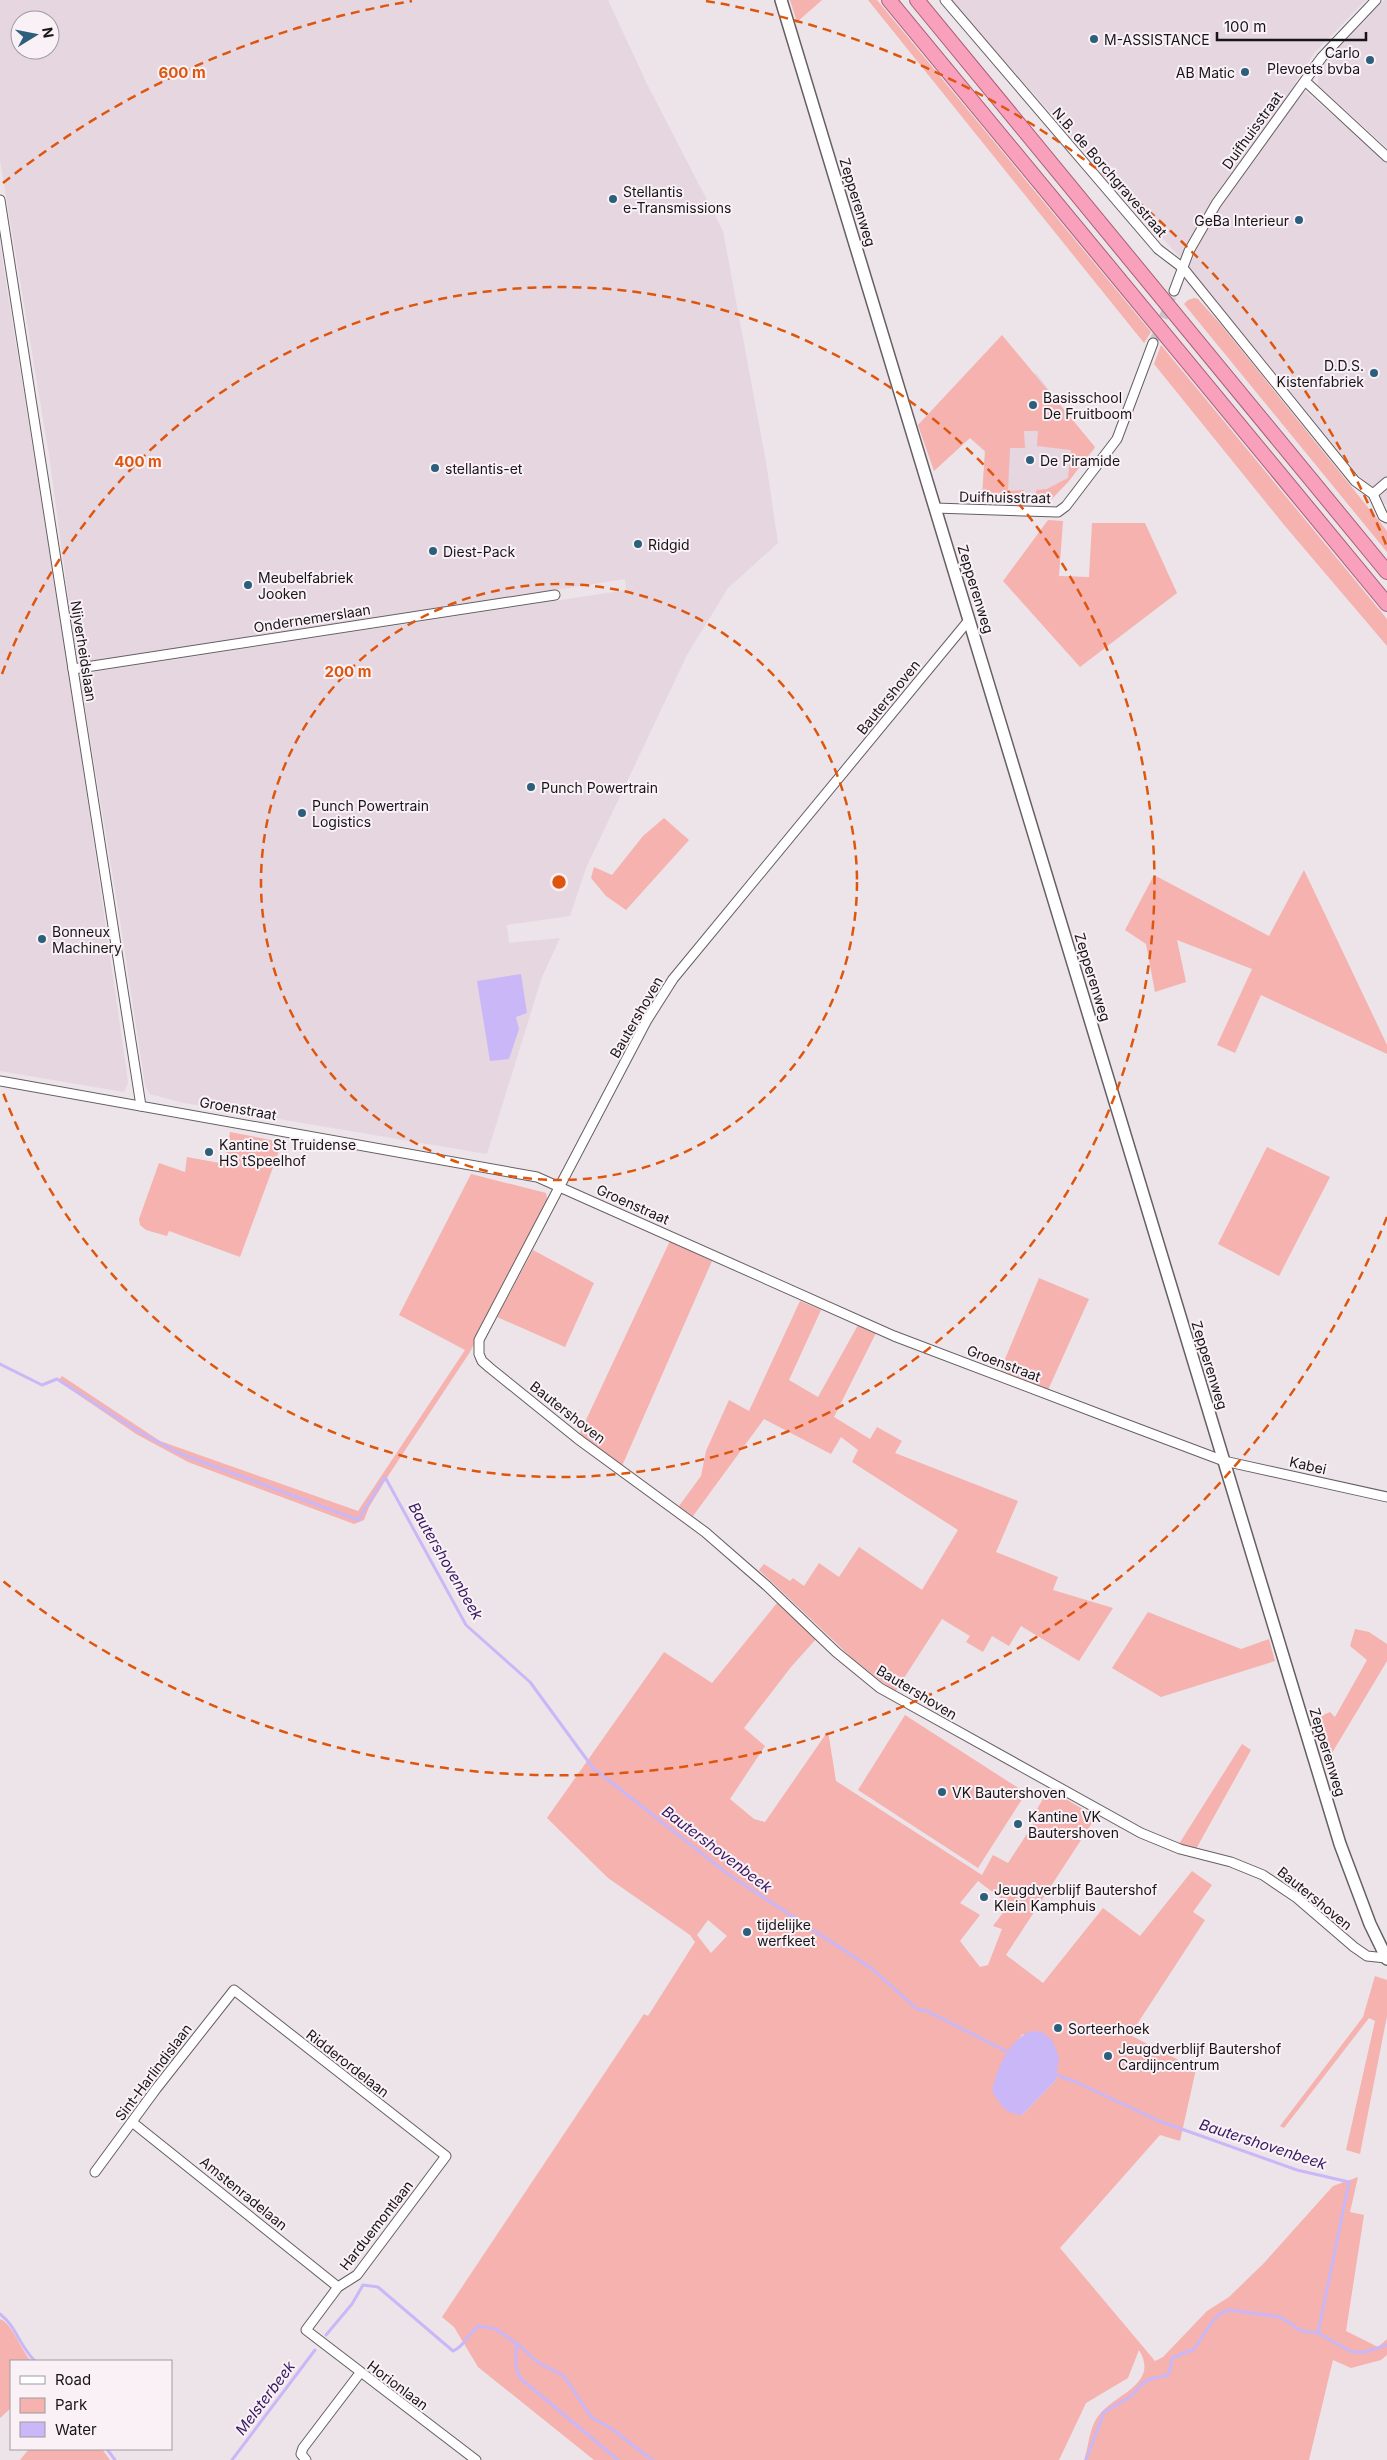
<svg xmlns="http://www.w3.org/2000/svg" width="1387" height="2460" viewBox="0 0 1387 2460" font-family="Inter,sans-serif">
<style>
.built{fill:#e5d6e0;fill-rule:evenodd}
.green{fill:#f5b2af;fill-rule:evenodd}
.water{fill:#cab7f7}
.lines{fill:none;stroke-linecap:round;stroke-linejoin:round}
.stream{stroke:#cab7f7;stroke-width:3}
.minor-tunnel{stroke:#ccc5ca;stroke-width:9;stroke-dasharray:9 4.5;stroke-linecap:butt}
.minor-casing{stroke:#655f63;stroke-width:11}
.tertiary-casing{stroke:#655f63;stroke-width:14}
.trunk-casing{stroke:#a86077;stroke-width:16}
.minor{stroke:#fff;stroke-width:9}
.tertiary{stroke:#fff;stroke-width:11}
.trunk{stroke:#f8a0bc;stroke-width:14}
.ring{fill:none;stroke:#de560d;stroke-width:2.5;stroke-dasharray:9 6}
.poi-dot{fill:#2b5f7b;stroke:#f9f1f6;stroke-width:2}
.labels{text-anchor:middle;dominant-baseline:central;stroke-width:4;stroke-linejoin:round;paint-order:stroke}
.poi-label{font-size:14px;fill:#181517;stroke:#f9f1f6;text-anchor:start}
.street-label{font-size:14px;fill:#181517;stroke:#f9f1f6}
.water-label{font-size:15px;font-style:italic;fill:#361760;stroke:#f9f1f6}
.centre{fill:#de560d;stroke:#f9f1f6;stroke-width:2.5}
.ring-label{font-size:15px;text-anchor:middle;font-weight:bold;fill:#de560d;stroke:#f9f1f6;stroke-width:4;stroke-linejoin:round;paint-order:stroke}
</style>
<rect width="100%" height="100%" fill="#ece4e9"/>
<g class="built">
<path d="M0,0H608L647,84L723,231L766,462L778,543L728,588L687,655L586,868L570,916L507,925L509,943L560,938L542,977L487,1154L184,1103L150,1094L145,1085L120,920L81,683L86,676L94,672L626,590L625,579L98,662H86L81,658L75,647L49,455L0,160ZM20,20H50V50H20Z"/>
<path d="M950,0H1366L1315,52L1295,83L1387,161V506L1365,483L1191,270Z"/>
<path d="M1384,0H1387V148L1318,85V74L1329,58Z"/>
<path d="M0,245L75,713L126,1067L128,1083L124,1092L0,1071Z"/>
<path d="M1036,373L1095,449L1054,495L982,494L985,452L970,438Z"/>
</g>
<g class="green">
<path d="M790,0H822L797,22Z"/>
<path d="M868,0H877L1151,332L1144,343Z"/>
<path d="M1194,298L1198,299L1222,326L1387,531V552L1184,304L1188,300Z"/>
<path d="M1002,335L1095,447L1069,481L1050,501L1036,500V490L1047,489L1068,478L1071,450L1037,446L1038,431H1024L1025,448H1010L1008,491L1024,490L1023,499L982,498L985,451L970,438L934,471L918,425Z"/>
<path d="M1161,345L1387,619V646L1285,526L1154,364Z"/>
<path d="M1048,520L1063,521L1059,576L1089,577L1092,523H1145L1177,593L1080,667L1003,581Z"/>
<path d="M664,818L689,840L626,910L606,896L591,878L594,867L612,875L643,836Z"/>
<path d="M1304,870L1387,1045V1054L1261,995L1235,1053L1217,1045L1252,969L1177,940L1186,982L1155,992L1146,944L1125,930L1154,875L1269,936Z"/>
<path d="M230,1132L276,1141L279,1151L240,1257L169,1231L167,1236L146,1230L140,1225L139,1219L159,1163L185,1172L187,1157L225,1164Z"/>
<path d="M1267,1147L1330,1177L1279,1276L1218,1244Z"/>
<path d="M471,1174L546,1193L547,1199L470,1352L390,1473L369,1507L364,1520L354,1524L188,1462L136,1434L58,1381L62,1376L160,1441L358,1511L465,1350L399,1315Z"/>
<path d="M670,1241L712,1261L622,1466L579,1435Z"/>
<path d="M533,1250L594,1283L565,1347L497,1317Z"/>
<path d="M1039,1278L1089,1299L1048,1390L1000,1371Z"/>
<path d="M800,1301L821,1310L789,1380L818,1397L858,1325L876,1333L834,1417L870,1439L877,1427L902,1441L895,1453L1018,1501L996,1552L1058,1577L1053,1590L1113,1608L1079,1661L1021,1626L1009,1646L992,1636L983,1652L966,1642L970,1636L942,1619L895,1692L853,1659L759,1570L764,1564L790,1581L793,1578L804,1586L819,1563L839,1577L859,1547L922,1590L958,1530L852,1462L858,1450L841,1437L831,1454L764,1419L693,1516L679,1506L701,1476L706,1451L729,1400L749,1411Z"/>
<path d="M777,1603L816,1639L791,1667L744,1728L765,1746L730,1799L754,1819L765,1822L828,1731L836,1781L982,1875L993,1855L1008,1863L1038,1817L1034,1814L1049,1789L1096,1817L1006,1955L1043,1983L1103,1908L1140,1936L1192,1871L1212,1885L1193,1912L1205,1920L1130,2035L1196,2069L1180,2141L1160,2135L1060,2248L1155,2361L1163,2357L1207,2311L1229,2297L1264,2263L1333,2186L1358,2177L1350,2212L1364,2215L1346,2331L1378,2347L1387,2339V2355L1381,2360L1351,2368L1333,2360L1309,2460H1084C1089,2446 1089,2427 1099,2415C1115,2394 1160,2384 1139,2350L1128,2378L1086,2403L1059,2460H594L478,2367L454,2327L442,2317L644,2014L648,2016L695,1942L690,1935L608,1878L547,1818L664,1652L712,1683ZM978,1881L1003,1900L1000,1906L1005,1910L993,1926L1002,1929L988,1965L980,1967L960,1941L980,1915L960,1903ZM708,1920L727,1936L711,1953L697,1935ZM1023,2034L1057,2068L1056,2080L1022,2115L1006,2054Z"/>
<path d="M1148,1612L1241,1649L1269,1639L1275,1661L1161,1697L1112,1668Z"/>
<path d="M1355,1629L1369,1632L1387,1644V1661L1326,1763L1313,1720L1330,1712L1335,1717L1367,1660L1350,1646Z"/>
<path d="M905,1715L1026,1793L978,1868L858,1790Z"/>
<path d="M1242,1744L1251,1750L1196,1849L1179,1844Z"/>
<path d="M1375,1976L1387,1980V2016L1360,2154L1346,2150L1375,2021L1369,2018L1284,2128L1280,2126L1363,2017Z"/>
<path d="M0,2319C12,2323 21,2350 31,2361H11V2408L0,2418Z"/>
<path d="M29,2449H102L110,2460H20Z"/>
</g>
<g class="water">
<path d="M521,974L527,1013L516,1017L519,1029L509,1059L490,1061L477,981Z"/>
<path d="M1032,2031L1042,2032L1052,2040L1059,2057L1056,2080L1022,2115C1004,2113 1001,2105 992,2091C997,2068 1009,2039 1032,2031Z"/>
</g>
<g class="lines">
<g class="stream">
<path d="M0,1364L42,1385L57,1379L141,1433L181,1454L358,1520L385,1477L466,1625L530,1682L593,1768L728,1874L871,1968L917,2009L927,2011L1008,2052"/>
<path d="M1057,2075L1076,2082L1159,2121L1297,2170L1349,2182L1318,2333"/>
<path d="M0,2314C16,2326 20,2347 35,2361"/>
<path d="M326,2335L352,2304L363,2285L378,2287L453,2351C465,2346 468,2334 478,2326L496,2329L521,2347L537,2362L564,2376L591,2417L612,2429L652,2460"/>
<path d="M516,2343V2367L520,2378L618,2460"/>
<path d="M107,2449L115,2460"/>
<path d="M232,2460L315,2350"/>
<path d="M1086,2460L1104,2412L1130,2397L1144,2382L1154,2378L1166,2376L1170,2371L1172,2358L1194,2349L1212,2322L1221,2313L1230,2310L1280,2317L1302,2331L1318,2333L1352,2352H1365L1387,2345"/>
</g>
<path class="minor-tunnel" d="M1153,343L1174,291"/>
<defs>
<g id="minor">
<path d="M945,0L1158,249L1183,268L1355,481L1373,494L1383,516L1387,518"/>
<path d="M1305,81L1387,157"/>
<path d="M0,200L141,1106"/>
<path d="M1174,291L1189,251L1216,204L1322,57L1376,0"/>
<path d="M1373,494L1387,482"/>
<path d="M935,508L1058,512L1066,506L1117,439L1153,343"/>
<path d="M969,620L673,979L647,1020L479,1340V1354L482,1361L490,1368L578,1439L705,1532L767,1586L836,1652L880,1688L1141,1833L1180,1849L1231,1862L1263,1875L1297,1898L1354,1947L1367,1956L1386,1958"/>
<path d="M73,669L555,595"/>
<path d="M0,1081L537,1177L894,1336L1107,1417L1224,1461L1387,1497"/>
<path d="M132,2122L338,2287"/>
<path d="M95,2172L156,2089L234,1990L446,2156L357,2275L338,2287L306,2330L476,2460"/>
<path d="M306,2460L301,2454L303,2448L360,2373"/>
</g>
<path id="tertiary" d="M781,0L1340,1844L1370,1924L1387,1959"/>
<g id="trunk">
<path d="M889,0L1387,604"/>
<path d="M917,0L1387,572"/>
</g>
</defs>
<use href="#minor" class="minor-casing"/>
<use href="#tertiary" class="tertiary-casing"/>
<use href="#trunk" class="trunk-casing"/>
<use href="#minor" class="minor"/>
<use href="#tertiary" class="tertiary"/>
<use href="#trunk" class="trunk"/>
</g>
<g class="ring">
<circle cx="559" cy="882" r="298"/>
<path d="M2 674A595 595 0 1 1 2 1090"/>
<path d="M1387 1217A893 893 0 0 1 3 1581M3 183A893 893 0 0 1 412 1M706 1A893 893 0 0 1 1387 547"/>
</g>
<g class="poi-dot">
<circle cx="1094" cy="39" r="5"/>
<circle cx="1370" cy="60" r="5"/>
<circle cx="1245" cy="72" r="5"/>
<circle cx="613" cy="199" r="5"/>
<circle cx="1299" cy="220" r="5"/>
<circle cx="1374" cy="373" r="5"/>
<circle cx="1033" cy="405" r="5"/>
<circle cx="1030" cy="460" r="5"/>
<circle cx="435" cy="468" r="5"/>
<circle cx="638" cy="544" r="5"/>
<circle cx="433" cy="551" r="5"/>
<circle cx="248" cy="585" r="5"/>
<circle cx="531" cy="787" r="5"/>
<circle cx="302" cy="813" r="5"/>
<circle cx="42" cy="939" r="5"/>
<circle cx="209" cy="1152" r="5"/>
<circle cx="942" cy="1792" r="5"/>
<circle cx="1018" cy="1824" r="5"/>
<circle cx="984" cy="1897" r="5"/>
<circle cx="747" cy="1932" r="5"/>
<circle cx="1058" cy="2028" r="5"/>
<circle cx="1108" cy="2056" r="5"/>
</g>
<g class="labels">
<g class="poi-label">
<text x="1104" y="39">M-ASSISTANCE</text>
<text x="1360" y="52" text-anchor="end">Carlo<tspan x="1360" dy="16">Plevoets bvba</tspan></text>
<text x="1235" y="72" text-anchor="end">AB Matic</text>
<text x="623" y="191">Stellantis<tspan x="623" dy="16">e-Transmissions</tspan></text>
<text x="1289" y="220" text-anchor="end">GeBa Interieur</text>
<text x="1364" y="365" text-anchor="end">D.D.S.<tspan x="1364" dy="16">Kistenfabriek</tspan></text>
<text x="1043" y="397">Basisschool<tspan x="1043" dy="16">De Fruitboom</tspan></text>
<text x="1040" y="460">De Piramide</text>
<text x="445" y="468">stellantis-et</text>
<text x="648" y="544">Ridgid</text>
<text x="443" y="551">Diest-Pack</text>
<text x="258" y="577">Meubelfabriek<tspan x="258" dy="16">Jooken</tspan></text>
<text x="541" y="787">Punch Powertrain</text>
<text x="312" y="805">Punch Powertrain<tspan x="312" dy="16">Logistics</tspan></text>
<text x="52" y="931">Bonneux<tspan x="52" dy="16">Machinery</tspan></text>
<text x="219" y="1144">Kantine St Truidense<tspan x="219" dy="16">HS tSpeelhof</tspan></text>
<text x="952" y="1792">VK Bautershoven</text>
<text x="1028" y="1816">Kantine VK<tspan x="1028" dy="16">Bautershoven</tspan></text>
<text x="994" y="1889">Jeugdverblijf Bautershof<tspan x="994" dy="16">Klein Kamphuis</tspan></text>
<text x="757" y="1924">tijdelijke<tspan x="757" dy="16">werfkeet</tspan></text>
<text x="1068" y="2028">Sorteerhoek</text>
<text x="1118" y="2048">Jeugdverblijf Bautershof<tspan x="1118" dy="16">Cardijncentrum</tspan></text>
</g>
<g class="street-label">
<text transform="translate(1252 130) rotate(-54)">Duifhuisstraat</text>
<text transform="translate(1110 172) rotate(49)">N.B. de Borchgravestraat</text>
<text transform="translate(858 202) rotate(73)">Zepperenweg</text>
<text transform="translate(1005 497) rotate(1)">Duifhuisstraat</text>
<text transform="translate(976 589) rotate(73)">Zepperenweg</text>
<text transform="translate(312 618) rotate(-9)">Ondernemerslaan</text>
<text transform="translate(84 651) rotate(81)">Nijverheidslaan</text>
<text transform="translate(888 697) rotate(-51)">Bautershoven</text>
<text transform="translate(1093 977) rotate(73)">Zepperenweg</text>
<text transform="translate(636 1017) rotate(-60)">Bautershoven</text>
<text transform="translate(238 1108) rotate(10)">Groenstraat</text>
<text transform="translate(633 1204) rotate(24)">Groenstraat</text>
<text transform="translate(1004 1363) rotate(21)">Groenstraat</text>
<text transform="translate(1210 1365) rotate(73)">Zepperenweg</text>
<text transform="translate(568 1412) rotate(38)">Bautershoven</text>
<text transform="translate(1308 1465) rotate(13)">Kabei</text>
<text transform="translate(917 1692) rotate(31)">Bautershoven</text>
<text transform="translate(1328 1752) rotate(73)">Zepperenweg</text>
<text transform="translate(1315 1898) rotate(39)">Bautershoven</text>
<text transform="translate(348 2063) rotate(38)">Ridderordelaan</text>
<text transform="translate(153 2072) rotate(-53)">Sint-Harlindislaan</text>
<text transform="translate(244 2193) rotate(39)">Amstenradelaan</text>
<text transform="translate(376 2225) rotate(-52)">Harduemontlaan</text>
<text transform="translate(398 2385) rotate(37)">Horionlaan</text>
</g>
<g class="water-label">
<text transform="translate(446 1561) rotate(60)">Bautershovenbeek</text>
<text transform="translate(717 1849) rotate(37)">Bautershovenbeek</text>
<text transform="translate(1263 2144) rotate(18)">Bautershovenbeek</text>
<text transform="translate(265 2398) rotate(-53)">Melsterbeek</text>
</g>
</g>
<circle cx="559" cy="882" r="8" class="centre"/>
<g class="ring-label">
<text x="182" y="78">600 m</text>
<text x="138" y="467">400 m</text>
<text x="348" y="677">200 m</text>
</g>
<rect x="10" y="2360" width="162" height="90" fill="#f9f1f6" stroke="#9f999d"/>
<rect x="20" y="2376" width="25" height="8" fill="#ffffff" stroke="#9f999d"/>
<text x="55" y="2385" font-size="15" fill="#181517">Road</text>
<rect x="20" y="2398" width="25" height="15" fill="#f5b2af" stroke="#9f999d"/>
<text x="55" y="2410" font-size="15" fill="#181517">Park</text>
<rect x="20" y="2422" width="25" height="15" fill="#cab7f7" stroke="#9f999d"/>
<text x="55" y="2435" font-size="15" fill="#181517">Water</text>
<g transform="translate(35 35) rotate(80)"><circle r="24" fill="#f9f1f6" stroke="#9f999d"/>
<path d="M0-4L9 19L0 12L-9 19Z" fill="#2b5f7b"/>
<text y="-8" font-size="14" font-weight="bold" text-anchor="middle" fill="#181517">N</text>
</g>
<path d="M1217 32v8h149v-8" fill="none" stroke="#181517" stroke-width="2.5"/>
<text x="1224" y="32" font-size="15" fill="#181517" stroke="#f9f1f6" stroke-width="4" paint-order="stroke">100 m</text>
</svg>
